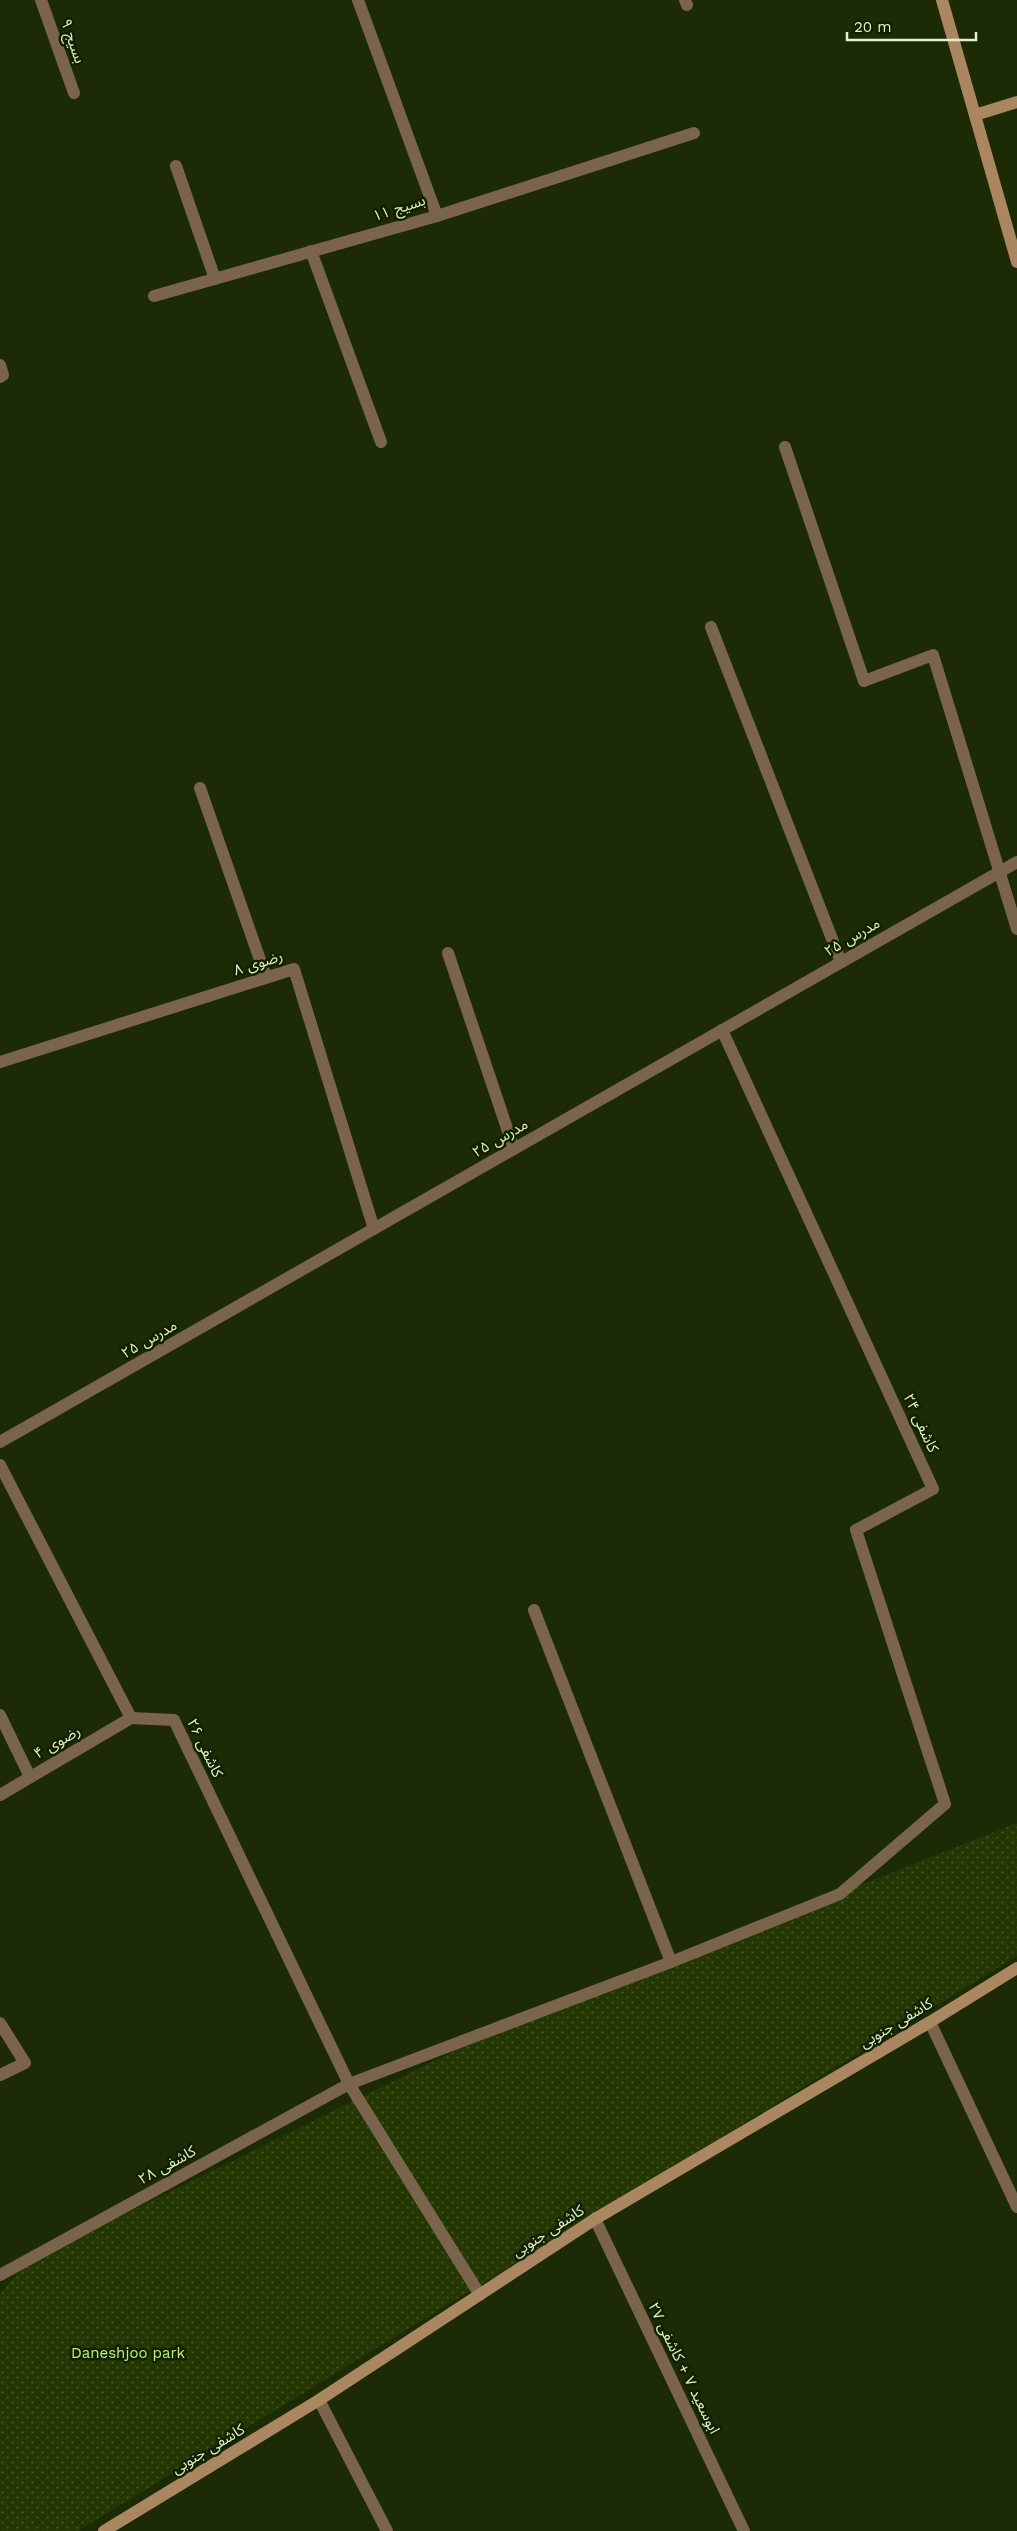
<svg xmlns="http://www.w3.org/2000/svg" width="1017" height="2531" viewBox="0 0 1017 2531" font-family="'Work Sans','Noto Sans Arabic',sans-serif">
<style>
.park{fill:url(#park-dots)}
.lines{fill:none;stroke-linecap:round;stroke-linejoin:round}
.street{stroke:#7a644c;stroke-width:12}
.secondary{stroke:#aa8761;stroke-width:12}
.labels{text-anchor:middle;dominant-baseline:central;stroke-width:5;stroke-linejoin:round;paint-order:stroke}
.street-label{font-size:15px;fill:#dff0cd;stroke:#132000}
.park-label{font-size:15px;fill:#bcf371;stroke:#132000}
</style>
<defs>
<pattern id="park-dots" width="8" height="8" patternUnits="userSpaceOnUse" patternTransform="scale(1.25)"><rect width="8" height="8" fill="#243703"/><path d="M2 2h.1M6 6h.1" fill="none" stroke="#435427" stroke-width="1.8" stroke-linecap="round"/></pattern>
</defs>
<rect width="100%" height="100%" fill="#1c2a06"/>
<path class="park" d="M1017,1823V1956L78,2531H0V2294L26,2263L503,2027Z"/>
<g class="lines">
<g class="street">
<path d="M41,0L74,93"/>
<path d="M358,0L437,216"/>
<path d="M685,0L687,5"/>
<path d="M176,166L215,279"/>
<path d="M311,251L381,442"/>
<path d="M154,296L437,216L694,133"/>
<path d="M0,365L3,375L0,377"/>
<path d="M785,447L864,681L933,655L1017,929"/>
<path d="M711,627L841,962"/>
<path d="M200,788L266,977"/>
<path d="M448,953L514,1149"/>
<path d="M0,1062L294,969L374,1229"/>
<path d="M0,1442L1017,862"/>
<path d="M0,1465L131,1718L174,1720L349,2084L480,2295"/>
<path d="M534,1610L671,1962"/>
<path d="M0,1715L30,1777"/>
<path d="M0,1795L131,1718"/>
<path d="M930,2022L1017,2207"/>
<path d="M0,2023L25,2063L0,2075"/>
<path d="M595,2219L744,2531"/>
<path d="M0,2275L349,2084L671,1962L840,1894L945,1804L856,1530L933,1489L722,1030"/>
<path d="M319,2400L387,2531"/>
</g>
<g class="secondary">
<path d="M942,0L1017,262"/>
<path d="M975,115L1017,102"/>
<path d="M104,2531L319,2400L595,2219L930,2022L1017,1968"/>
</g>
</g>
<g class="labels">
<g class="street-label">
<text transform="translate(73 41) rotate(71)">بسیج ۹</text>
<text transform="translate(399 208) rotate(-18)">بسیج ۱۱</text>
<text transform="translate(852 937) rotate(-30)">مدرس ۲۵</text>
<text transform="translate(258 963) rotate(-18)">رضوی ۸</text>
<text transform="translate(500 1138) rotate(-30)">مدرس ۲۵</text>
<text transform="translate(149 1339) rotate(-30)">مدرس ۲۵</text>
<text transform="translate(921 1423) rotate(65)">کاشفی ۲۴</text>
<text transform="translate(57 1742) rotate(-30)">رضوی ۴</text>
<text transform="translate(205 1748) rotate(64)">کاشفی ۲۶</text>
<text transform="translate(896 2023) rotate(-31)">کاشفی جنوبی</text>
<text transform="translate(167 2165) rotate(-29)">کاشفی ۲۸</text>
<text transform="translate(548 2231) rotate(-33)">کاشفی جنوبی</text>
<text transform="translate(684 2368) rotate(64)">ابوسعید ۷ + کاشفی ۲۷</text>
<text transform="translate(208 2449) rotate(-31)">کاشفی جنوبی</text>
</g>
<g class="park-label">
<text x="128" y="2353">Daneshjoo park</text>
</g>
</g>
<path d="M847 32v8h129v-8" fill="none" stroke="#dff0cd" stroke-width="2.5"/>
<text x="854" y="32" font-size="15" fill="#dff0cd" stroke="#132000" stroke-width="4" paint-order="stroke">20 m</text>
</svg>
